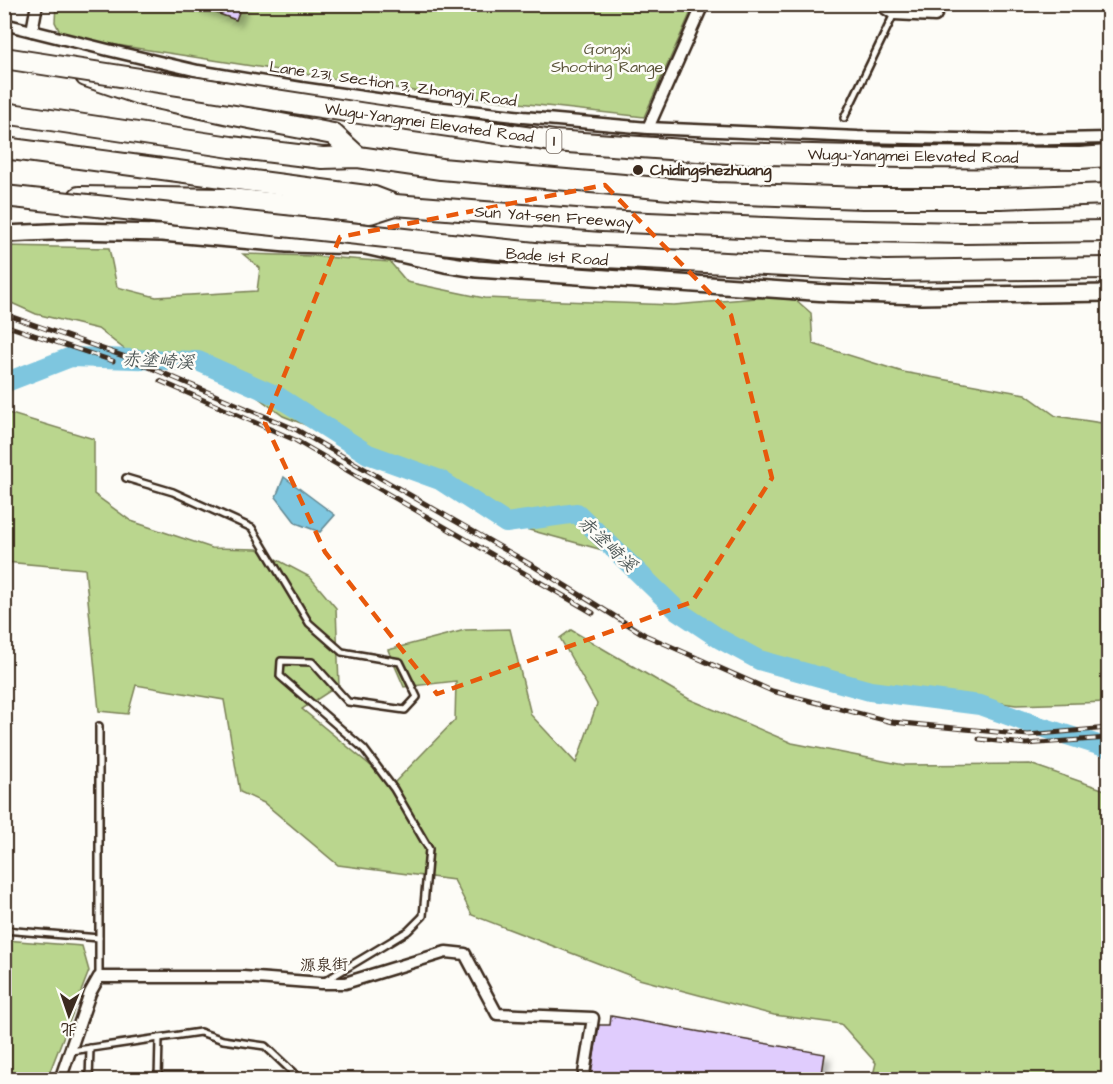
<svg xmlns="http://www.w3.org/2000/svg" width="1113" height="1084" viewBox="0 0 1113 1084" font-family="'Architects Daughter','LXGW WenKai TC',sans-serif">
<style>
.green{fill:#bad68e;stroke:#7a8056;stroke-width:1.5}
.water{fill:#7ec6df;stroke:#638892;stroke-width:1.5}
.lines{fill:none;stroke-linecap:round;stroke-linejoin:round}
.river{stroke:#7ec6df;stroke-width:20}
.building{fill:#e0ccfd;stroke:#3b2a1e;stroke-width:1.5;filter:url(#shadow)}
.lane-casing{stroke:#3b2a1e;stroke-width:10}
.street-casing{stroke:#3b2a1e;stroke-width:15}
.secondary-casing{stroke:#3b2a1e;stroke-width:20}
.highway-casing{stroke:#3b2a1e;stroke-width:24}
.lane{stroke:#fdfcf7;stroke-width:5}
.street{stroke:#fdfcf7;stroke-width:10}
.secondary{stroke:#fdfcf7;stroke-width:15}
.highway{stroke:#fdfcf7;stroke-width:20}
.rail-casing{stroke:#3b2a1e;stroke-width:5}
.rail{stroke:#fdfcf7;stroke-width:3;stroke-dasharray:9;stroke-linecap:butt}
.highway-bridge-casing{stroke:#3b2a1e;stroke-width:24;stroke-linecap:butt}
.highway-bridge{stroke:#fdfcf7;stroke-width:20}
.marked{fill:none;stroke:#e8590c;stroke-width:4.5;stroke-dasharray:12 8;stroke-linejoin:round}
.poi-dot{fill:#3b2a1e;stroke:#fdfcf7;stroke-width:2}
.labels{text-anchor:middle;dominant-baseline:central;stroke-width:5;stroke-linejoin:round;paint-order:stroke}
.shield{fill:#fdfcf7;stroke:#75695f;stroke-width:1.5}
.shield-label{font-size:15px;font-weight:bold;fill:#3b2a1e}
.park-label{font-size:16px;fill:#5b553a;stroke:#fdfcf7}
.street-label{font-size:16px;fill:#3b2a1e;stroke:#fdfcf7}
.poi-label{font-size:16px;font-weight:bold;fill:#3b2a1e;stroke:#fdfcf7;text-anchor:start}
.water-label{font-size:18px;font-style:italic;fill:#4f5958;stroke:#fdfcf7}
</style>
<defs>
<filter id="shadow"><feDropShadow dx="5.5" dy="5.5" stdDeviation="3" flood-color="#0004"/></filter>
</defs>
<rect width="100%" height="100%" fill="#fdfcf7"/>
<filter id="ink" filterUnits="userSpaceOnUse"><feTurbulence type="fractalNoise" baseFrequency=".0167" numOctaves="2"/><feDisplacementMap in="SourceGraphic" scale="12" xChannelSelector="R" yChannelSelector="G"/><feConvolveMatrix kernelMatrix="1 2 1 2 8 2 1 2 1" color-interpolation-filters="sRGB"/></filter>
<g filter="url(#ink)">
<g class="green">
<path d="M56,4L694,5L644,117L420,92L78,39L60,32L55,22Z"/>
<path d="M4,246L109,248L117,287L156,297L257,291L260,268L243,254L312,256L390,262L407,282L484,298L674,305L769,297L796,300L811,313L813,344L903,372L1025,394L1056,416L1108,424V702L1016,705L862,684L724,644L610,552L522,528L379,454L283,416L205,358L141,362L98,329L36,314L7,301Z"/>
<path d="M5,368L11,371L8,413L94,439V494L131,521L212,548L257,549L310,577L336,608L339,685L302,709L393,784L455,720L456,681L404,687L388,650L465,630L510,629L531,715L576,763L597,704L560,638L571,630L689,699L792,743L904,765L1030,764L1108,791V1079H872L876,1063L841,1024L774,1015L639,979L472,915L454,880L338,865L264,803L240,792L224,700L136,685L128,714L99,711L85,569L5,562Z"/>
<path d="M5,940L82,946L89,971L47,1079H5Z"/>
</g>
<path class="water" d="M284,477L335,515L320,532L296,523L276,497Z"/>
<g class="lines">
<path class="river" d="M4,383L71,357L198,361L277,396L368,454L440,480L506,523L577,513L678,611L720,639L759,660L870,691L980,705L1032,724L1108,748"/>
</g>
<g class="building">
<path d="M191,4H242L236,20Z"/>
<path d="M611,1016L825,1054L821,1080H590L599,1025H610Z"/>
</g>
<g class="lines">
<defs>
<g id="lane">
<path d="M844,118L894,14"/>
<path d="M126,478L173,492L252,528L309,623L342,652L400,662L417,697L405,710L348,702L312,662L281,661L280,676L364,749L394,789L429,849L423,916L408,931L325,981"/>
<path d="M99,726V977"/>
<path d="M4,930L99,938"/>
<path d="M71,1051L200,1032L223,1040L265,1046L301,1080"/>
<path d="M89,1080L90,1048"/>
<path d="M158,1080L159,1038"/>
</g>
<g id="street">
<path d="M879,4L894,14L935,16L942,4"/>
<path d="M4,24L108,50L198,71L301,88L418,105L523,117L648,128L858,137L1011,140L1108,138"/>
<path d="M32,31L37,4"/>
<path d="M648,128L703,4"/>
<path d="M60,1080L90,993L99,977H243L321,983H345L446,952L465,954L497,1014L593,1018L583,1080"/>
</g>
<path id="secondary" d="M4,234L73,231L162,233L287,244L365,246L445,264L477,269L827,293L921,296L1108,293"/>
<g id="highway">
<path d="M86,76L142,95L234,115L333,134L358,157"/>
<path d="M4,113L231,147L322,158L358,157L441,169L716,193L863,198H1001L1108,194"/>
<path d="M4,148L374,197L395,205L602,221L815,230L963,233L1108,231"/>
<path d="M79,197L229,199L370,213L395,205"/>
</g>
</defs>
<use href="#lane" class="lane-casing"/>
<use href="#street" class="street-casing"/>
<use href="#secondary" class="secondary-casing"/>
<use href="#highway" class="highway-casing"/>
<use href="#lane" class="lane"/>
<use href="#street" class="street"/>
<use href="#secondary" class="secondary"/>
<use href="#highway" class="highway"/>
<defs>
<g id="rail">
<path d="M4,314L123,356L297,430L535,567L645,635L772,691L892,722L1028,735L1108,728"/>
<path d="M4,325L113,361"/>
<path d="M160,381L295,440L593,613"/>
<path d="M979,739L1026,744L1108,738"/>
</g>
</defs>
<use href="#rail" class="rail-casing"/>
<use href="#rail" class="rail"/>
<defs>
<g id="highway-bridge">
<path d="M4,58L366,114L553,141L727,153L904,157L1080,158L1108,156"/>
<path d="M4,196L544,254L886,271L1108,268"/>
</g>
</defs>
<use href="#highway-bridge" class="highway-bridge-casing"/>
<use href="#highway-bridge" class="highway-bridge"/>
</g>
</g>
<path class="marked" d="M605,185L731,315L772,478L692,602L437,694L325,552L265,423L340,237Z"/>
<circle class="poi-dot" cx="638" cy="170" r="6"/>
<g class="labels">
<rect class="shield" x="546.5" y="129" width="15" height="24" rx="4.5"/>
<g class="shield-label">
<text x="554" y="141">1</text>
</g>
<g class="park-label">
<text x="607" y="49">Gongxi<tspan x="607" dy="18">Shooting Range</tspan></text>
</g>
<g class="street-label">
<text transform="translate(393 84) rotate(8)">Lane 231, Section 3, Zhongyi Road</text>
<text transform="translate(429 123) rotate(8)">Wugu-Yangmei Elevated Road</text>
<text transform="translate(913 156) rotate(1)">Wugu-Yangmei Elevated Road</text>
<text transform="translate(554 217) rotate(4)">Sun Yat-sen Freeway</text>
<text transform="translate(557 257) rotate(4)">Bade 1st Road</text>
<text transform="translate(324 965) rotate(-1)">源泉街</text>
</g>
<g class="poi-label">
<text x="650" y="170">Chidingshezhuang</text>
</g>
<g class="water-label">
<text transform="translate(158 361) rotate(3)">赤塗崎溪</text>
<text transform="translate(607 544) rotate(43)">赤塗崎溪</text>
</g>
</g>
<rect width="1113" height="1084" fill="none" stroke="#fdfcf7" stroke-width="24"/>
<rect x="12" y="12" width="1089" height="1060" fill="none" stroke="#3b2a1e" stroke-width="2" filter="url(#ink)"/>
<g transform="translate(69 1015) rotate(182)" stroke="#fdfcf7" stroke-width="4.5" paint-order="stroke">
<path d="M0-4.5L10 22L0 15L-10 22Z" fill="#3b2a1e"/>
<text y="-9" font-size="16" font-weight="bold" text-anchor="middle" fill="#3b2a1e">北</text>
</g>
</svg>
